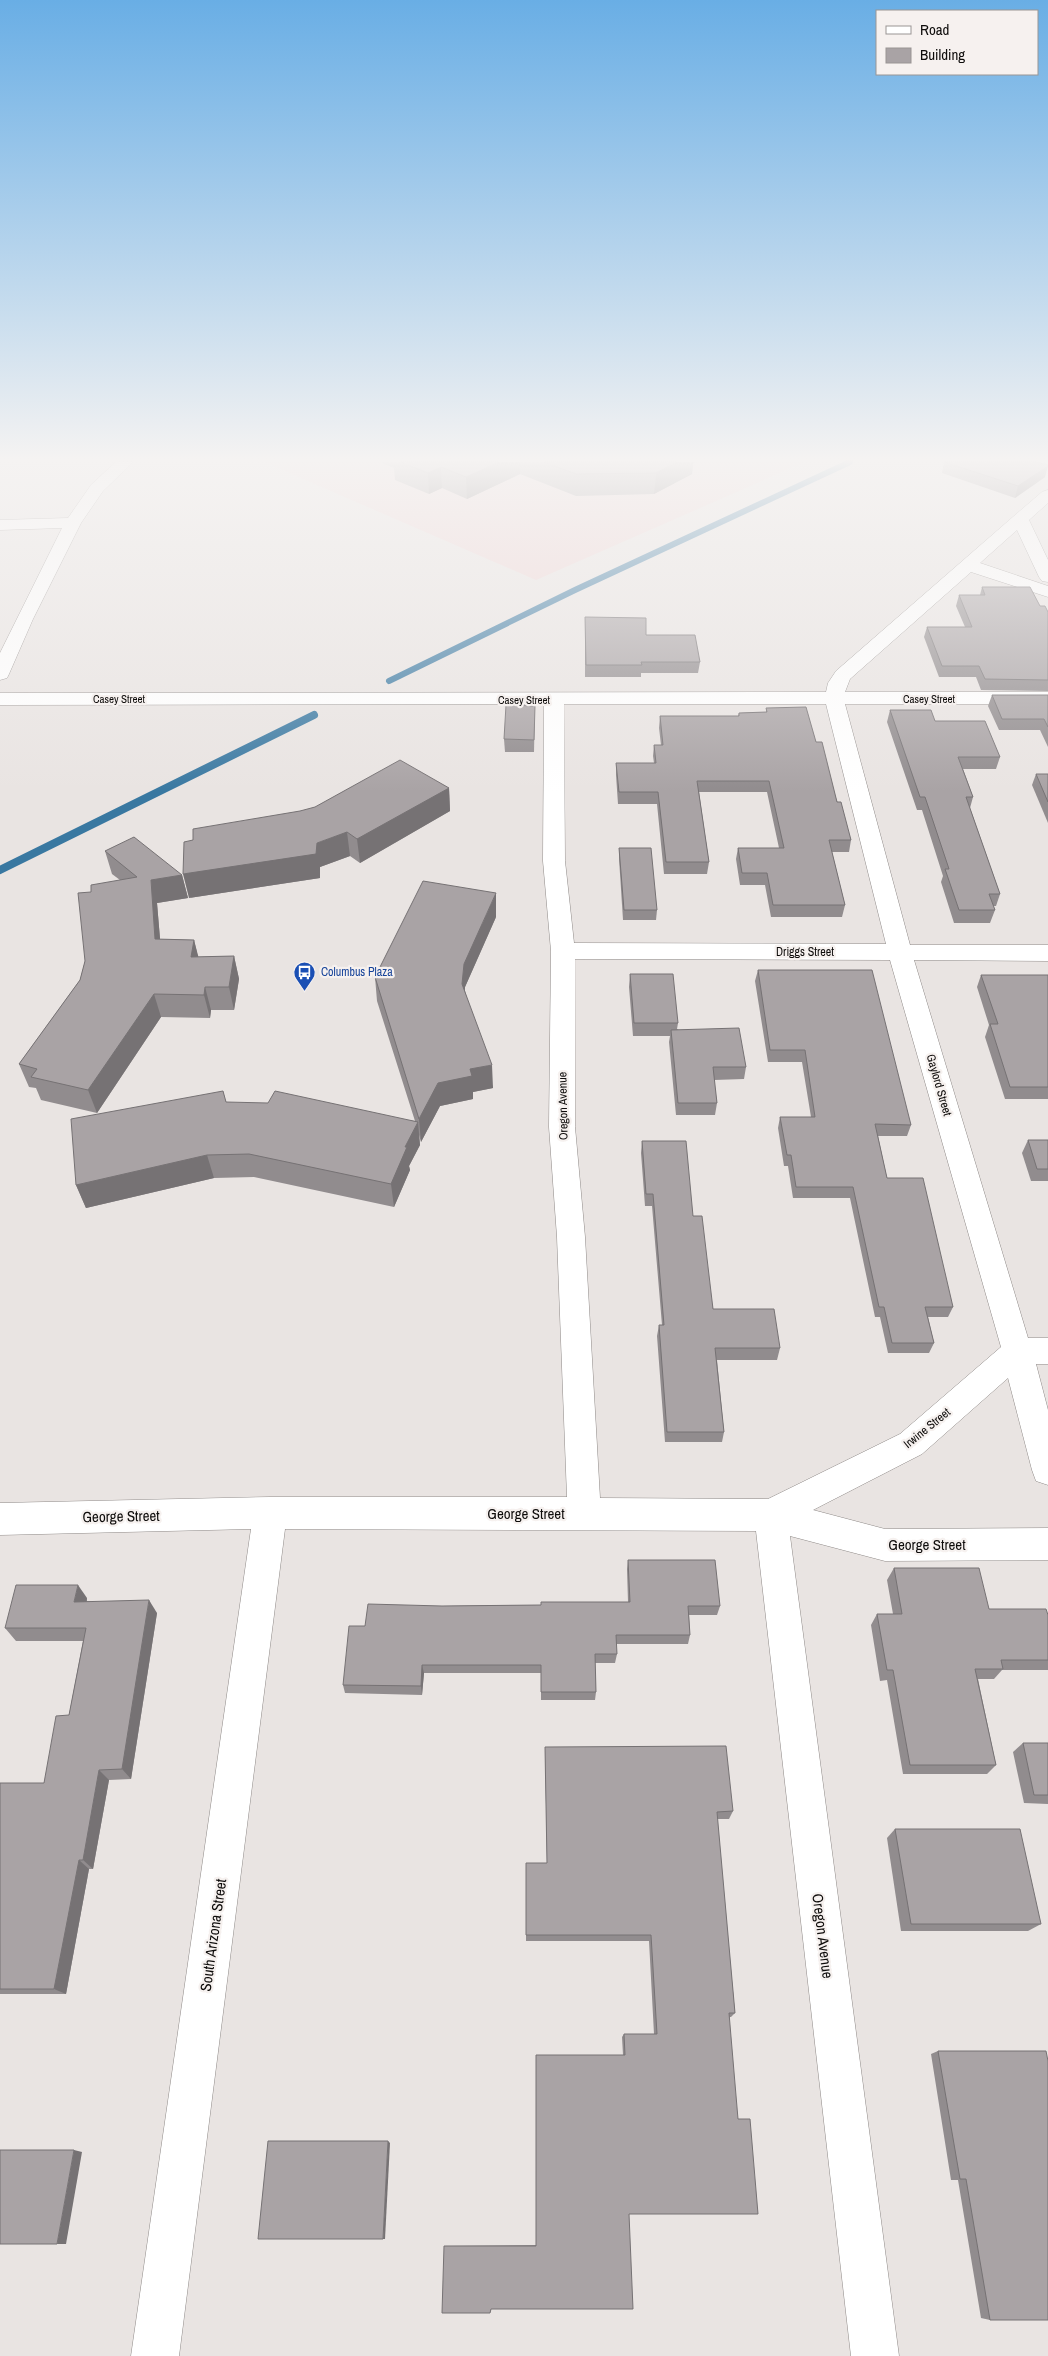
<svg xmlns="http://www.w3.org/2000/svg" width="1048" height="2356" viewBox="0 0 1048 2356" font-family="'Archivo Narrow',sans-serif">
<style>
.commercial{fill:#efd4d4}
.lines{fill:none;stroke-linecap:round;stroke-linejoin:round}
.stream-far1{stroke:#3978a1;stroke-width:6}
.stream{stroke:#3978a1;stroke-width:8}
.minor-casing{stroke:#8f8a88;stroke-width:1}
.minor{fill:#fff;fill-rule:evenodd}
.wall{fill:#918c8e}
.shaded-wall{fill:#767274}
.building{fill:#a9a3a5;stroke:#767274}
.labels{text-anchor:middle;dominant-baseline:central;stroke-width:4.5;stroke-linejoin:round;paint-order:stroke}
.far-street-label{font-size:11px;fill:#0e0c0b;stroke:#f6f1ef}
.street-label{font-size:12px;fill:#0e0c0b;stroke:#f6f1ef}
.transit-label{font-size:12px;fill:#164399;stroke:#f6f1ef;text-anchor:start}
.near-street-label{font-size:15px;fill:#0e0c0b;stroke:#f6f1ef}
</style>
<rect width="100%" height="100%" fill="#e9e4e2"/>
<path class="commercial" d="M264,462H805L536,580Z"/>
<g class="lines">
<path class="stream-far1" d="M389,681L575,590L850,462"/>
<path class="stream" d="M0,870L314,715"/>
<defs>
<g id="minor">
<path d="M116,462H133L103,491L81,523L33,619L9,674L7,678L0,680V653L62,528L0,530V520L68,518L91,485Z"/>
<path d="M1048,490V503L1029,520L1048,560V582L1042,581L1039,577L1017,530L980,563L1048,586V597L971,572L850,679L845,692H1048V704H845L910,945H1048V961L914,960L1028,1338H1048V1364H1036L1048,1410V1485L1036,1481L1032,1470L1008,1378L922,1454L813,1510L885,1529L1048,1528V1560L885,1561L790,1536L899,2356H851L756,1531L285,1529L179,2356H131L251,1529L0,1535V1503L270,1497H567L557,1237L549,1127L551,951L543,861L544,704L0,705V693L826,692L828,683L836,671L1014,516L1042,492ZM564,704H826L886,944L574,943L565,861ZM575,959L890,960L1001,1347L900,1434L768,1499L600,1498L585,1237L575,1127Z"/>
</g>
</defs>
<use href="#minor" class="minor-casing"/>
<use href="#minor" class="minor"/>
</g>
<g class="wall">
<path d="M380,462H695L693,463L692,474L654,494L576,496L520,474L467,499L442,488L429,494L395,480L394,468Z"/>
<path d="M944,462L1045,477L1015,498L942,473Z"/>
<path d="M982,587L1040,606L1048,612V691L981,690L976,677H939L924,637L927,627H965L956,606L959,595H980Z"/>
<path d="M585,617L646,635L700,662L698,673H641V677H585Z"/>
<path d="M992,695H1048V747L1040,730H999L988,706Z"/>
<path d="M535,706L534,752H505L504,739Z"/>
<path d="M766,708L816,742L851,840L849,852H832L845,905L842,917H771L765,885H740L736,859L738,848H779L767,792H699L709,862L707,874H664L657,804H618L616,775V763H654L653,756L654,745H661L659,728L660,716H738L739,713L766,712Z"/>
<path d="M890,710L935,721L1000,757L996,769H963L973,797L970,808L1000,894L996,906H993L995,910L990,923H954L941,882L943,876L922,810H917L887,722Z"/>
<path d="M1036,774H1048V823L1032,785Z"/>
<path d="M449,788L450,811L360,863L350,856L320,867V878L189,898Z"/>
<path d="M619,848L657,910L656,920H623L619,858Z"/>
<path d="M105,851L182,875L188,898L157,903L160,939L194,940L198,957L234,956L239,979L234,1010H211L210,1018L161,1017L97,1113L41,1100L36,1088L29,1087L19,1064L80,980L85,961L91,892L120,880L112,874Z"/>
<path d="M496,917L465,987V991L493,1088L473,1092V1099L440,1106L421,1142L419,1135L420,1145L409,1166L410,1170L394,1207L254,1177L214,1178L86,1208L76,1185L223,1091L226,1102L415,1121L377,1001L375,977Z"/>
<path d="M758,970L911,1125L907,1136H878L887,1178L953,1307L948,1317H928L934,1343L929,1353H888L880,1317H875L850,1198H793L788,1166H784L778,1128L780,1117H811L802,1062H768L755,981Z"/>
<path d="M630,974L678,1023L677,1029L746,1067L744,1079L714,1080L717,1103L715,1115H676L669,1042L670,1036H633L629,987Z"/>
<path d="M981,975H1048V1099H1005L985,1037L989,1025L977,987Z"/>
<path d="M1028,1140H1048V1181H1031L1022,1153Z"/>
<path d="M642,1141L693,1216L713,1309L780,1348L777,1360H717L724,1432L722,1442H665L657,1336L659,1325H662L652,1206H645L641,1153Z"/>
<path d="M628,1560L720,1606L717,1615H689L690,1635L688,1644H616L617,1654L615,1663H595L596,1692L595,1700H541V1673H424L422,1695L345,1693L343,1685L365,1626L442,1606L541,1605L628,1602L627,1569Z"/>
<path d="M894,1568L989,1609L1048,1615V1670H1002L994,1679H978L996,1765L987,1774H903L887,1680L880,1681L871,1625L877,1614H893L887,1580Z"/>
<path d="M87,1598V1601L157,1613L131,1779L109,1780L93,1869H89L66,1994H0V1783H44L69,1715L83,1641H16L5,1628Z"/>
<path d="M1023,1743H1048V1804L1024,1803L1013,1752Z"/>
<path d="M545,1747L733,1811L729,1819H717L735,2013L731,2017H730L629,2214L491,2309L490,2313L444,2246L536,2245L623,2055L622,2037L624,2034H654L649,1941H526V1863H547Z"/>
<path d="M895,1829L1041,1924L1028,1931H901L887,1838Z"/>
<path d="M938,2051H1046L990,2320L981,2318L958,2180H951L931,2054Z"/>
</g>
<g class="shaded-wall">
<path d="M499,462H520V474L467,499L466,477Z"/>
<path d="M677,462H695L693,463L692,474L654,494L656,473Z"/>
<path d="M1048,466L1045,477L1015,498L1018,486Z"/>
<path d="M441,467L442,488L429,494L428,473Z"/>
<path d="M449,788L450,811L360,863L357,839Z"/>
<path d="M347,832L350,856L320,867V878L189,898L183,874L317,843Z"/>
<path d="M182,875L188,898L157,903L162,962L155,939L151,880Z"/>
<path d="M496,893V917L465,987L463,1008L462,984L464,964Z"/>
<path d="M194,940L200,963L191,957Z"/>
<path d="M234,956L239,979L234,1010L229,987Z"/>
<path d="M205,987L211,1010L210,1018L204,995Z"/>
<path d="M154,994L161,1017L97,1113L88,1090Z"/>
<path d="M492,1065L493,1088L473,1092V1099L440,1106L421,1142L419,1119L438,1083L470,1069Z"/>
<path d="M418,1122L420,1145L409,1166L410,1170L394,1207L391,1184L405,1147Z"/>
<path d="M207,1155L214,1178L86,1208L76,1185Z"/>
<path d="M78,1585L87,1598L84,1615L74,1602Z"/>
<path d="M149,1600L157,1613L131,1779L122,1769Z"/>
<path d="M422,1665L424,1673L422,1695L421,1686Z"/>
<path d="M99,1770L109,1780L93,1869L83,1860Z"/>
<path d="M79,1860L89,1869L66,1994L54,1989Z"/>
<path d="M388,2141L390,2143L385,2239H383Z"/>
<path d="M74,2150L82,2152L66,2244H57Z"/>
</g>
<g class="building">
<path d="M400,462H499L466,477L441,467L428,473Z"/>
<path d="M544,462H677L656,473L576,474Z"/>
<path d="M944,462H1037L1048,465V466L1018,486Z"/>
<path d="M982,587H1030L1040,606H1045L1048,612V680L985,679L979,666H942L927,627H972L959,595H985Z"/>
<path d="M585,617L646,618V635H695L700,662H641L642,665H586Z"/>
<path d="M992,695H1048V727L1044,719H1002Z"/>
<path d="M506,705L535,706L534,740L504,739Z"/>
<path d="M806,707L816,742H822L837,802H841L851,840H829L845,905H773L767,873H742L738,848H784L769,781H697L709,862H666L658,792H619L616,763H656L654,745H663L660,716H739V713L767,712L766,708Z"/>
<path d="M890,710H931L935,721H985L1000,757H958L973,797H966L1000,894H989L995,910H959L945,869H949L925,797H920Z"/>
<path d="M400,760L449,788L357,839L347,832L317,843L316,854L183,874L184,842L193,840V829L300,811L315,807Z"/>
<path d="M1036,774H1048V802Z"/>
<path d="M134,837L182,875L151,880L155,939L194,940L191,957L234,956L229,987H205L204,995L154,994L88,1090L31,1077L37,1069L19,1064L80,980L85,961L78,893L91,892V885L137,877L105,851Z"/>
<path d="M619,848H651L657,910H624Z"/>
<path d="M423,881L496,893L464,964L462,984L492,1065L470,1069L472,1076L438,1083L419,1119L375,977Z"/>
<path d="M758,970H872L911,1125L875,1124L887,1178H923L953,1307H925L934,1343H892L884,1307H879L853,1187H796L791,1155H787L780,1117H815L805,1050H770Z"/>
<path d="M630,974H673L678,1023H634Z"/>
<path d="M981,975H1048V1087H1010L990,1024H998Z"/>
<path d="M739,1028L746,1067H713L717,1103H678L671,1030Z"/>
<path d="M223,1091L226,1102L268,1103L275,1091L418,1122L405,1147H407L391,1184L249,1154L207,1155L76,1185L71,1119Z"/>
<path d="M1028,1140H1048V1169H1037Z"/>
<path d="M642,1141H686L693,1216H702L713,1309H774L780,1348H715L724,1432H667L659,1325H664L653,1194H646Z"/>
<path d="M628,1560H715L720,1606H688L690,1635H616L617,1654H595L596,1692H541V1665H422L421,1686L343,1685L349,1626H365L368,1604L442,1606L541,1605V1602H630Z"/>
<path d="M894,1568H979L989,1609H1046L1048,1615V1660H1001L1003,1669H975L996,1765H910L893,1670H887L877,1614H902Z"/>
<path d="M16,1585H78L74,1602L149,1600L122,1769L99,1770L83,1860H79L54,1989H0V1783H44L56,1716L69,1715L86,1628H5Z"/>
<path d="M1023,1743H1048V1795H1034Z"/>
<path d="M726,1746L733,1811L717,1812L735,2013H729L738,2119H750L758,2214H629L633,2309H491L490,2313H442L444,2246H536V2055H625L624,2034H657L651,1935H526V1863H547L545,1747Z"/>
<path d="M895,1829H1020L1041,1924H911Z"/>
<path d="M938,2051H1046L1048,2061V2320H990L966,2179H960Z"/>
<path d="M268,2141H388L383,2239H258Z"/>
<path d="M0,2150H74L57,2244H0Z"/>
</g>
<linearGradient id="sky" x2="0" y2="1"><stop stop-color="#69aee5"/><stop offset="0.58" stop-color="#f5f3f2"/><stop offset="1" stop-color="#f5f3f2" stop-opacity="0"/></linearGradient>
<rect width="1048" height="792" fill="url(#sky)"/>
<defs>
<symbol id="bus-pin" viewBox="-11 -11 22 30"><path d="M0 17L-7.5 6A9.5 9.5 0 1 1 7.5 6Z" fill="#1a4fb4" stroke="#f6f1ef"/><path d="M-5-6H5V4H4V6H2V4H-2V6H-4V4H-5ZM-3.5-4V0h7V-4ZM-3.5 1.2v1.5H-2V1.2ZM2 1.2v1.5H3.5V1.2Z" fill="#fff"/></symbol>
</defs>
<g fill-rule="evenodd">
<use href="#bus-pin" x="292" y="960" width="25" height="34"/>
</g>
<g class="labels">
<g class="far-street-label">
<text x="119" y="699">Casey Street</text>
<text x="929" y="699">Casey Street</text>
<text x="524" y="700">Casey Street</text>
</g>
<g class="street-label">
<text x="805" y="952">Driggs Street</text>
<text transform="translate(939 1085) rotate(74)">Gaylord Street</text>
<text transform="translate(563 1106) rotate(-91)">Oregon Avenue</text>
<text transform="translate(927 1428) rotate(-39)">Irwine Street</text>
</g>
<g class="transit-label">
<text x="321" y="972">Columbus Plaza</text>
</g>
<g class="near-street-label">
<text x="526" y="1513">George Street</text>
<text transform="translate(121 1516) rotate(-1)">George Street</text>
<text x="927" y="1544">George Street</text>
<text transform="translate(213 1935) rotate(-82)">South Arizona Street</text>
<text transform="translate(823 1936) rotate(83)">Oregon Avenue</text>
</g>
</g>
<rect x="876" y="10" width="162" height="65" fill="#f6f1ef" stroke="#999594"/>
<rect x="886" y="26" width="25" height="8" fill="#ffffff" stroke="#999594"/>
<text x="920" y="35" font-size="15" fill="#0e0c0b">Road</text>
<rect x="886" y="48" width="25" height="15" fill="#a9a3a5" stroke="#999594"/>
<text x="920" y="60" font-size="15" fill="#0e0c0b">Building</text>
</svg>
